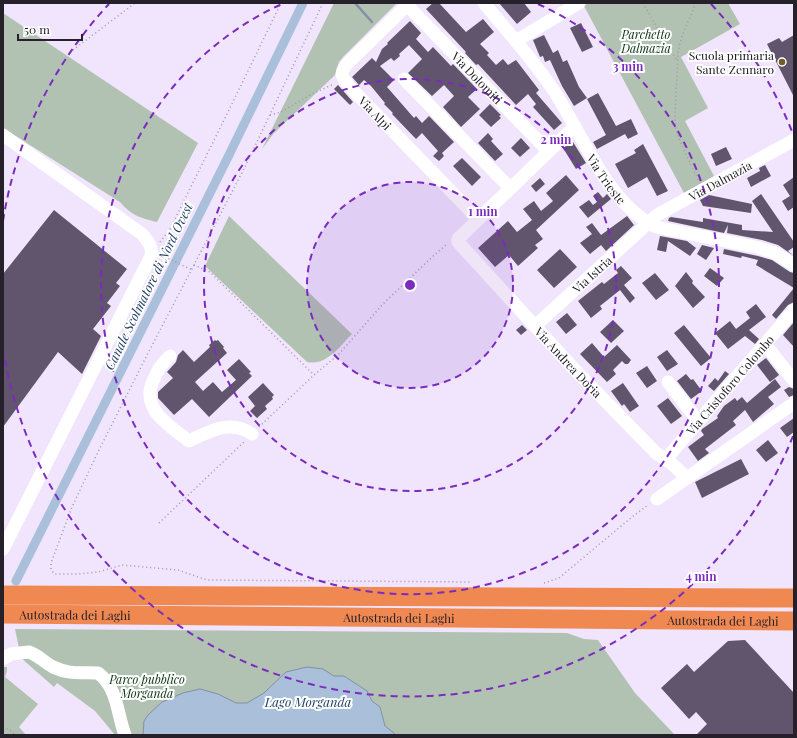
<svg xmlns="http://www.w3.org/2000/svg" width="797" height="738" viewBox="0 0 797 738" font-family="'Playfair Display',serif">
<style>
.green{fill:#b2c2b2}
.water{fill:#aac0da;stroke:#8290a5}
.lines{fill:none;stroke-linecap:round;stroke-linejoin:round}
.stream{stroke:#8290a5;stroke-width:2.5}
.canal{stroke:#aac0da;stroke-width:9}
.building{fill:#61556d}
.path{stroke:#9f96a8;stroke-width:1.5;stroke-dasharray:1 3;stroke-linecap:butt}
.minor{stroke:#fff;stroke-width:13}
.highway{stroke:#ef8851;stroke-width:19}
.ring{fill:none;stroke:#7b2cbf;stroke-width:2;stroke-dasharray:7 5}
.poi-dot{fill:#705b2a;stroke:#fff;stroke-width:1.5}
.labels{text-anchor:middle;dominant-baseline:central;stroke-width:4;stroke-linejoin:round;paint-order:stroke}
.park-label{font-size:12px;font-style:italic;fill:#093311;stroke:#fff}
.poi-label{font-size:12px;fill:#25202a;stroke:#fff;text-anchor:end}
.street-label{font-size:12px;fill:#25202a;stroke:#fff}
.water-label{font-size:13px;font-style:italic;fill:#234368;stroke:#fff}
.centre{fill:#7b2cbf;stroke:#fff;stroke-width:2}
.ring-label{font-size:12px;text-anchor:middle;font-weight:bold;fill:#7b2cbf;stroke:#fff;stroke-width:4;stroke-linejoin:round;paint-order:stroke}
</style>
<rect width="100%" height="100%" fill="#f0e5fc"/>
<g class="green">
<path d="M334,3H397L344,56L339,62L335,75L274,133L262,149Z"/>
<path d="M588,3H728L740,24L681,57L708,108L685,121L714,176L684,193L584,6Z"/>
<path d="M3,13L198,143L157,222C140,218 131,215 120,202L3,128Z"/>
<path d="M229,216L352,334C339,347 327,366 307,362L205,266Z"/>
<path d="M15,629L567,633L584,639L598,640L635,693L675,735H115L95,711L57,683L54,687L21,658Z"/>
<path d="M3,667H7V671L5,677L38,704L19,727L26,735H3Z"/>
</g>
<path class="water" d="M307,667L323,669L334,676H344L367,691L372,701L380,707L385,726L394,733V735H143L144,721L148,715L162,702L183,693L200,689L218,694L236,703H247L264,693L286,672Z"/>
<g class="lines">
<path class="stream" d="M355,3L372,22"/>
<path class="canal" d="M16,581L229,155L303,3"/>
</g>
<g class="building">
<path d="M433,3H439L466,32L483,19L494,32L480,44L489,53L487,55L496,65L503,59L508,65L516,60L539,90L536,93L562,123L554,130L533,107L536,104L528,94L516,105L478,64L476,65L465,53L466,52L426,9Z"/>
<path d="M499,3H524L531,12L517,24Z"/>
<path d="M410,21L421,33L416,39L428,52L433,47L451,66L453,64L477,89L468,97L480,109L461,127L443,107L454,96L444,85L432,96L408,73L422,59L409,45L399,54L400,56L394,61L391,58L380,66L379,65L394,80L387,87L414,118L416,116L422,123L429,116L454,142L442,153L444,156L439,161L433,156L438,151L422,133L416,139L392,114L393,113L384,104L385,103L371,86L364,80L359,85L352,77L372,58L376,62L382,49L388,44L387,43Z"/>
<path d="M581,23L593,47L582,52L570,28Z"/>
<path d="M544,35L553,53L558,50L563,62L567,60L579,87L587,98L574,106L562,86L550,60L545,62L543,56L540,57L533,40Z"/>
<path d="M794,35V97L767,44L779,38L782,42Z"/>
<path d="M338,85L353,102L350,105L334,89Z"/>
<path d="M598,93L616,126L631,119L638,134L628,139L625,134L597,149L593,142L606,135L587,99Z"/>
<path d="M490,104L501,115L499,116L501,118L491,127L479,115Z"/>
<path d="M488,133L493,139L491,141L503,154L495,161L478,143Z"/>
<path d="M521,138L530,148L520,157L511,148Z"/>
<path d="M573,142L586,163L576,169L563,148Z"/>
<path d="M643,144L668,191L657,196L647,177L628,188L615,164L636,153L634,150Z"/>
<path d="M726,147L732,159L716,166L711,154Z"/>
<path d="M462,158L481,177L472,186L453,166Z"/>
<path d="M765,165L771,176L751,187L747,178L760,171L759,168Z"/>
<path d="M566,175L579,190L536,230L543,239L535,245L538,248L518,266L509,255L495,267L478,248L508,221L517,232L532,220L523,209L534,201L541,211L553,201L546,193Z"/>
<path d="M794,177V207L788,211L782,201L790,196L783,185Z"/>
<path d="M540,178L545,184L536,192L531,186Z"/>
<path d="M598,192L603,198L607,194L611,199L588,218L579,207L589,200L593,205L597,202L593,196Z"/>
<path d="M761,194L794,242V247L788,251L794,256L778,245L762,240L727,233L728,225L724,233L668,221L669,218L671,217L703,222V218L742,225V230L773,232L752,201Z"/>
<path d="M709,195L752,204L751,213L703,206L700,200Z"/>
<path d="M54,210L127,269L116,283L120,286L107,303L111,306L93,329L101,336L82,374L58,352L3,427V274Z"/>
<path d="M627,216L634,225L606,251L601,245L590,254L580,243L592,234L586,227L592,223L601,235Z"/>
<path d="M660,236L687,241L696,248L690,256L668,241L666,252L657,250Z"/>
<path d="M702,245L714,248L706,260L697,254Z"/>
<path d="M560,249L577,267L554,288L537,270Z"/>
<path d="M724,249L758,256L772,260L790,272L794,273V288L756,265L758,260L742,256L741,258L723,254Z"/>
<path d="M621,266L632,278L624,285L635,298L630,303L620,290L600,306L602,309L591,318L578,301L602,282L604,284L618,273L616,270Z"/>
<path d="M710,268L724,278L717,286L704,276Z"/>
<path d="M686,272L693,281L692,283L705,297L693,308L675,286Z"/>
<path d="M655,273L669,290L656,300L642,283Z"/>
<path d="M794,288V302L788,305L776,319L772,315Z"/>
<path d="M756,304L766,317L749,330L759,339L755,344L745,336L728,349L715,333L730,321L736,329L750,318L746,312Z"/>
<path d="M567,313L577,325L566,334L556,322Z"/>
<path d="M613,320L624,331L611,343L600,332Z"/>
<path d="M794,322V347L783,335Z"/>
<path d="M522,325L527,330L521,335L516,330Z"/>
<path d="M684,325L711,358L701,366L674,333Z"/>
<path d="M215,340L216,341L218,340L224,347L223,348L227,353L195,382L203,391L213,382L222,392L236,380L227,370L239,359L251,372L249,373L252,376L209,417L192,399L174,415L158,398V392L173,378L167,372L176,362L178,355L183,350L194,362L210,347L209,345Z"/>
<path d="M592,343L604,357L617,345L631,360L628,364H625L622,361L613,370L616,374L607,382L580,354Z"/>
<path d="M667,350L678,364L667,371L657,357Z"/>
<path d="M766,358L779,375L770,382L757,365Z"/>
<path d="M647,366L657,381L647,388L636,373Z"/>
<path d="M725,371L729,374L714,391L708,386L715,378L718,381Z"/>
<path d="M686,374L691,380L693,379L702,391L691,399L677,381Z"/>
<path d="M775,379L781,387L768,397L774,404L753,422L745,410L733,421L736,425L705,449L709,453L698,461L688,447L704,435L701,431L702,429L718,418L717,416L724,406L735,398L737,401L742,397L747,403Z"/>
<path d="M263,383L274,395L272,397L273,399L265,406L267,409L257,418L250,411L255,406L248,397Z"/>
<path d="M623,383L639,406L630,412L624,404L622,406L611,391Z"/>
<path d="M789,387L794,389V395L789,397L784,390Z"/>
<path d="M668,398L682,416L671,424L657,406Z"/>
<path d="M794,418V432L787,437L780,428Z"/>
<path d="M768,440L778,453L766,462L756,450Z"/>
<path d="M741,459L749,474L702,498L695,482Z"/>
<path d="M745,640L794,693V735H696L707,724L696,712L689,719L661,688L687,664L694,672L728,641Z"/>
</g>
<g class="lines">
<g class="path">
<path d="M323,3L246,165L145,359L98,452L72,507L51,563V570L55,574H77L98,572L122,565L178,570L207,580L470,582"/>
<path d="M643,3L674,56L677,60"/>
<path d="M696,3L682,36L678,52L675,117L676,129L679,139L698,180"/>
<path d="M73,50L135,3"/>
<path d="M270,115L281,112L312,94L334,84"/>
<path d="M160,242L170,229L228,112L281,3"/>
<path d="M161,255L192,270"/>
<path d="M194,265L210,272L314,375"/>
<path d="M259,427L314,375L338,355L382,305L432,257L447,244"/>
<path d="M159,523L244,442"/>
<path d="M544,583L559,578L632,517L648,505"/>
<path d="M3,727L10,730L15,735"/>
</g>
<g class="minor">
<path id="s1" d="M409,3L348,63C339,73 341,76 349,86L478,219"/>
<path id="s2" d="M484,3C507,31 532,58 552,88C582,132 606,203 656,227L760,248L775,253L794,265"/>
<path id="s3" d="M407,5L548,151"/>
<path d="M516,41L579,3"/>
<path d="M404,79L510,188"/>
<path id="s4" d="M575,126L458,239V242L576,371L656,453L671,463L687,478"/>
<path d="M3,135L142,234C148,241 153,247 151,256L3,549"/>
<path id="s5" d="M535,326L657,215L794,140"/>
<path d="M765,344L794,381"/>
<path d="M170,356C161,364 158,370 153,381C140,409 170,426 189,441C210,431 230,419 252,434"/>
<path d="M668,382L698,421"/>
<path id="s6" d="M666,459L794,310"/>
<path d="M657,499L794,403"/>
<path d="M3,659L11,654L29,652C38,655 44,662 53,667C70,675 81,672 98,673C118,688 117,714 125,735"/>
</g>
<g class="highway">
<path d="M3,595L794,598"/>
<path id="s7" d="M3,614L794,621"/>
</g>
</g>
<circle cx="410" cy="285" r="103" fill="#7b2cbf" fill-opacity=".12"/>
<g class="ring">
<circle cx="410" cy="285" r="103"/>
<circle cx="410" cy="285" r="206"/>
<path d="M538 4A309 309 0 1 1 282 4"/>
<path d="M793 436A412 412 0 0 1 3 349M3 221A412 412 0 0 1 109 4M711 4A412 412 0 0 1 793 134"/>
</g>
<circle class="poi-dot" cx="782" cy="62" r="4"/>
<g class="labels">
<g class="park-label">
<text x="646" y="34">Parchetto<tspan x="646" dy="14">Dalmazia</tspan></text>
<text x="147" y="679">Parco pubblico<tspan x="147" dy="14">Morganda</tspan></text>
</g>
<g class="poi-label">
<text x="774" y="55">Scuola primaria<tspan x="774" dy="14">Sante Zennaro</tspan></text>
</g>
<g class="street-label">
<text stroke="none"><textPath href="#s3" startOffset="101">Via Dolomiti</textPath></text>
<text stroke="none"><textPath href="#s1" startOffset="150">Via Alpi</textPath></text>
<text stroke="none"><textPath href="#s2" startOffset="215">Via Trieste</textPath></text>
<text stroke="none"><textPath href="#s5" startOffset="237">Via Dalmazia</textPath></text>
<text stroke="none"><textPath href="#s5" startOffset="77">Via Istria</textPath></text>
<text stroke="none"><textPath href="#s4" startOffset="329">Via Andrea Doria</textPath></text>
<text stroke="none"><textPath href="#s6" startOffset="98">Via Cristoforo Colombo</textPath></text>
<text stroke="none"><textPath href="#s7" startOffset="72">Autostrada dei Laghi</textPath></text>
<text stroke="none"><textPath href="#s7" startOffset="396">Autostrada dei Laghi</textPath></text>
<text stroke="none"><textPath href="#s7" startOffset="720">Autostrada dei Laghi</textPath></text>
</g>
<g class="water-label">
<text transform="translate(148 286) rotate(-64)">Canale Scolmatore di Nord Ovest</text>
<text x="308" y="701">Lago Morganda</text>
</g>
</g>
<circle cx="410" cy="285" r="6" class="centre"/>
<g class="ring-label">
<text x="628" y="71">3 min</text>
<text x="556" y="144">2 min</text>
<text x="483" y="216">1 min</text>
<text x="701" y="581">4 min</text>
</g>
<rect width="797" height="738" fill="none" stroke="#25202a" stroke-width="8"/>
<path d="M18 34v6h64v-6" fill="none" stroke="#25202a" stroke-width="2"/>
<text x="24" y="34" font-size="12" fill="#25202a" stroke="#ffffff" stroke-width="3" paint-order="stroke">50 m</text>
</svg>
